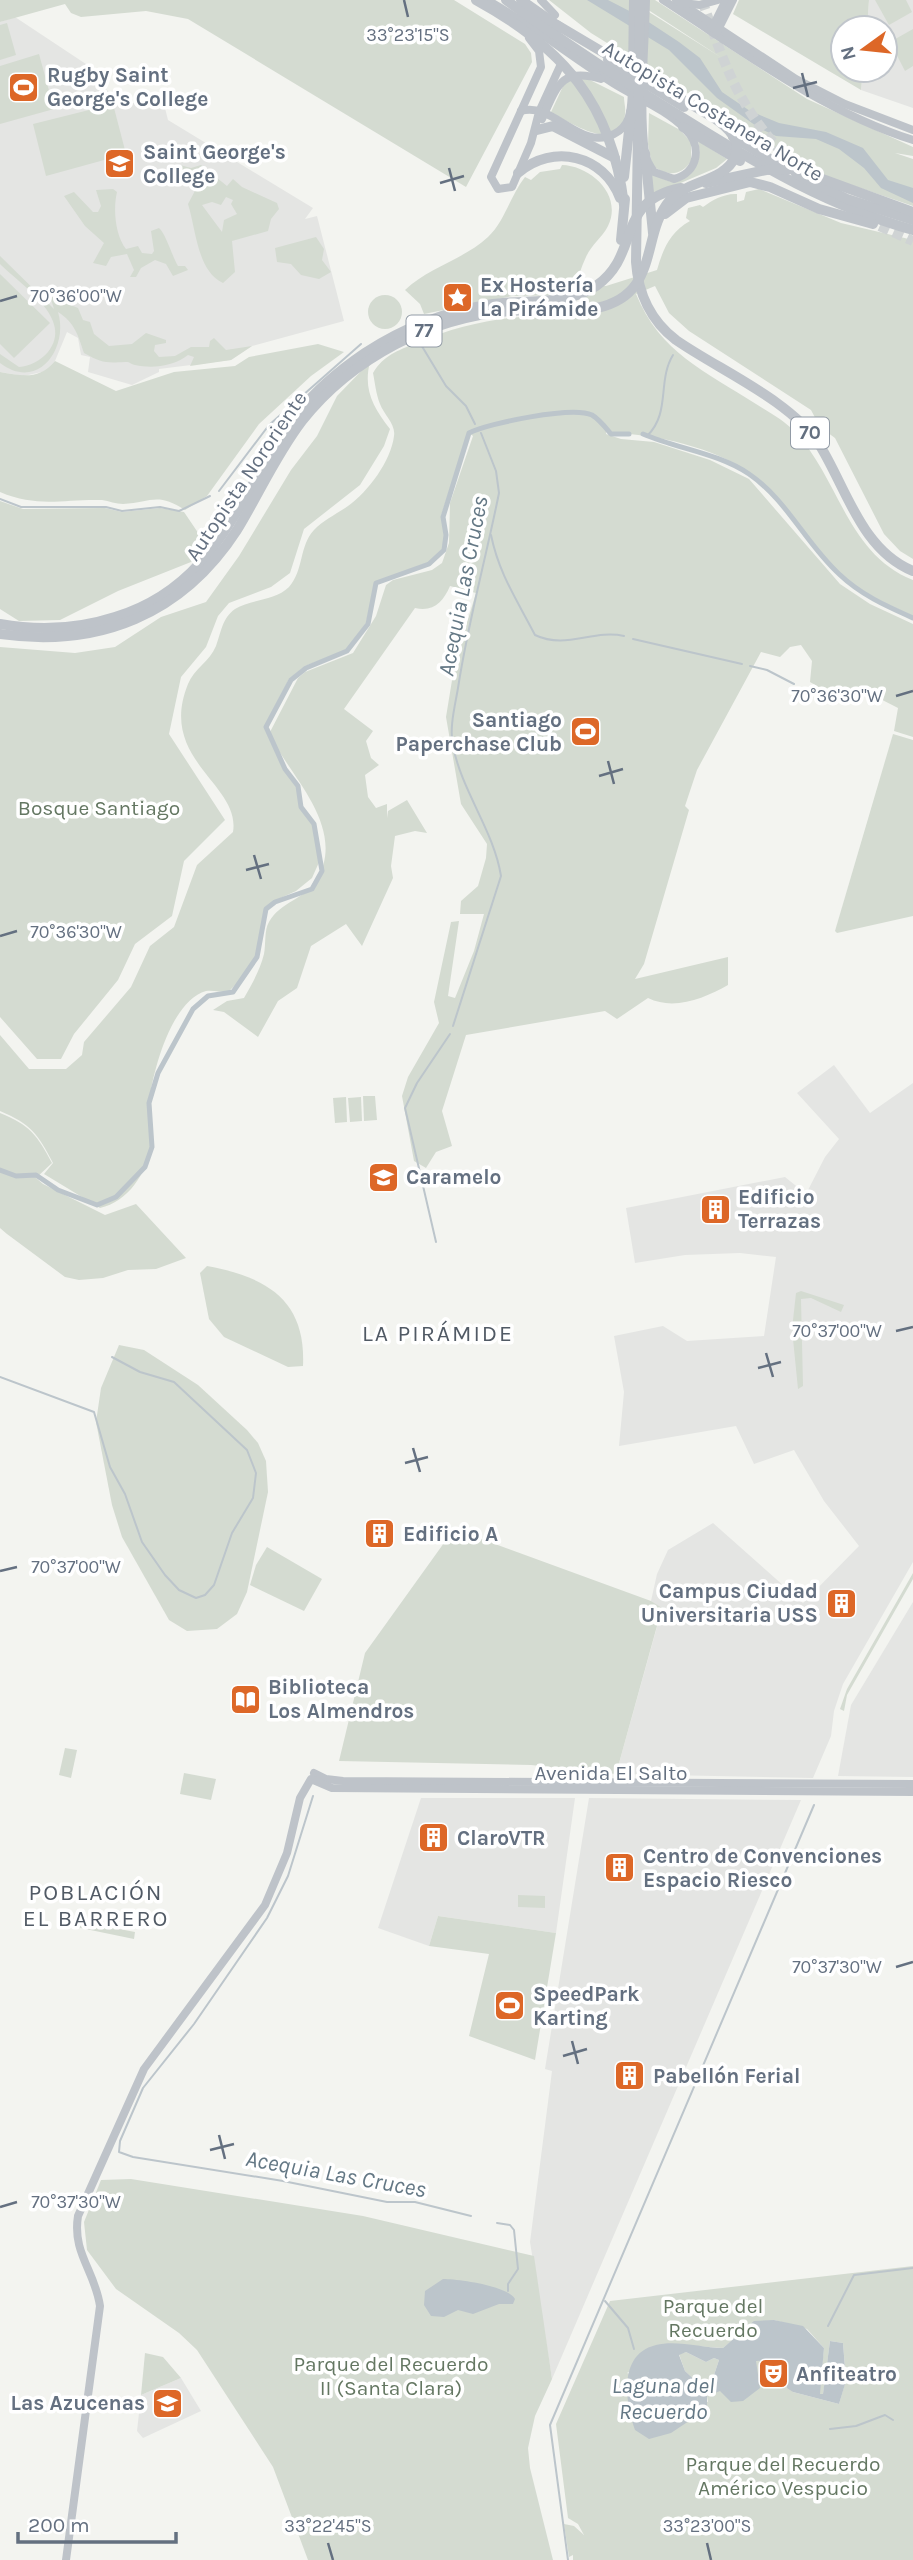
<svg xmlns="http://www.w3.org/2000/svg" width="913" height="2560" viewBox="0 0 913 2560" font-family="Karla,sans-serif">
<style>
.built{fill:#e4e5e3}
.green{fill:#d4dbd1;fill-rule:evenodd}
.water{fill:#bcc5cb;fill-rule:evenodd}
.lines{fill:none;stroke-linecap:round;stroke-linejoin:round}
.stream{stroke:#bcc5cb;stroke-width:2}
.canal{stroke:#bcc5cb;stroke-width:5}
.highway-tunnel{stroke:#cfd3d4;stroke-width:10;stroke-dasharray:10 5;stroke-linecap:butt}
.major{stroke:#bec3c9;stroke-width:8}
.highway{stroke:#bec3c9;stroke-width:10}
.ticks{fill:none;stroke:#647080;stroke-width:2.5}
.labels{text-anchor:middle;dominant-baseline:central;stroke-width:7;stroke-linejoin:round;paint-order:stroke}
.shield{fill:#fff;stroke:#929ba6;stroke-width:2}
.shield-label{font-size:19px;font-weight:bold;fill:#647080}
.poi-label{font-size:21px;font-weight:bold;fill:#647080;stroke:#fff;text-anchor:start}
.street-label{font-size:21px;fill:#647080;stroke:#fff}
.park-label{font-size:21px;fill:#647762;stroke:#fff}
.water-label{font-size:23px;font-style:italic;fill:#647885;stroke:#fff}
.neighbourhood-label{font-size:23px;letter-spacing:2px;fill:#515a65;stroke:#fff}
.ticks-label{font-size:18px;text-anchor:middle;fill:#647080;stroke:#fff;stroke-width:7;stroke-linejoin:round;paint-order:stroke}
</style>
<rect width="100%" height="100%" fill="#f3f4f0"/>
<g class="built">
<path d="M869,0H913V108L861,90L863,70H885V28H867Z"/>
<path d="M15,17L101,74L105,88L122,106L162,96L168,120L313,208L305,219L317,216L344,321L252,346L231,360L159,369V372L132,385L88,372L90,357L81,355L78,338L67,332L55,361L46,371L24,376L0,372V22Z"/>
<path d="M834,1065L870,1113L913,1083V1562L843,1684L834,1711L831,1736L813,1778L616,1774L662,1609L651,1601L657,1574L668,1550L713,1523L803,1603L859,1546L824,1501L794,1450L754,1464L736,1426L619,1446L624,1392L614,1336L663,1326L687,1341L764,1336L776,1257L740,1253L685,1255L635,1263L626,1208L785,1177L806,1194L825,1157L839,1139L797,1093Z"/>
<path d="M913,1602V1777L838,1776L851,1705Z"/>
<path d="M421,1798H575L556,1933L438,1916L429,1946L378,1928Z"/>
<path d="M589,1798L801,1800L552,2379L530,2242L552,2071L545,2069Z"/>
<path d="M181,2378L201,2411L143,2438L137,2431L141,2395Z"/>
</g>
<g class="green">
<path d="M0,0H454L525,44L531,53L532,62L466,187L188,19L146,11L81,17L71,13L65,4L0,22Z"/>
<path d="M549,0H630L722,58L633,0H655L807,99L913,147V156L895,153L913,159V206L831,178L795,160L591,33Z"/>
<path d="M739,0H869L867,28H843V70H863L861,90L733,14Z"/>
<path d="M875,0H906L912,12L889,25Z"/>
<path d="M7,23L16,55L0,60V25Z"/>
<path d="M913,29V66L905,71L890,42Z"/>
<path d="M39,54L54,109L0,124V66Z"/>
<path d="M584,77L624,97C624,103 626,108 625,114C623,157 568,122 551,112L565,82Z"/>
<path d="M113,104L126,154L46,176L33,124Z"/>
<path d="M649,113L680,130L691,142V161C681,177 665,176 652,165L648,144Z"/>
<path d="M698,141L727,159L716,168L650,196L647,168L656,176L671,182C691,174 704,166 698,141Z"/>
<path d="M180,165L191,168L201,165L227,186L233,179L242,187L277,203L279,209L271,219L268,231L232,241L235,272L223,283C197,271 196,229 188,204L197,187L189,179L169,174V166ZM226,197L233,200L231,204L237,214L224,220L222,232L202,205L212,202L221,205Z"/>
<path d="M562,165C591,166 623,195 608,226C602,238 591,245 586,257C581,267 579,277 574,286H606L657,270C663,249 670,232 690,221L686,218L688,208L700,205L703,207C712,200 725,193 737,194V202L744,200L746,192L759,189L841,223L913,240V559L900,551L884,534L835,438L820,427L811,410L689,331L669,313L655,286L636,294C660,353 705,371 756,404C770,413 784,420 795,432C840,480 847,554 913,580V616C887,604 861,593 840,573C808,542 787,499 750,473C715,448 655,434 613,433L607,427L606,434L621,439L654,442L710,460L749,479L840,584L870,604L913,624V737L894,731L898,708L857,687C838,697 828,693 810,682L812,661L801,645L790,647L780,657L761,652L697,770L685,806L689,810L644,964L635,979L728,957V985C705,998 674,1011 648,998L617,1019L605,1011L466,1035L442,1111L452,1146L436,1152L426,1168L414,1161L402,1096L408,1077L439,1023L434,1002L451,922L459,921L448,996L455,998L474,951L484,914H460L461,901L478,886L486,858L487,844L461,804L446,717L455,662L476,593L450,586C443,602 434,612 415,608L344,709L373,731L366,741L371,758L379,765L365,775L368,797L376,808L387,804V818L388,811L407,800L427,833L415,831L395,836L391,866L393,878L362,946L346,924L311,946L297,988L278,1001L258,1037L224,1012L213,1010L227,1001L244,998C252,984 260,970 264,954C266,945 264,930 269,922C280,902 305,899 316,881C347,831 295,781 273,741L270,732L298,678L305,672L353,653L376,616L386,585L393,580L432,570L442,563L449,543L450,503L473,436L468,432L441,516L445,535L442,549L429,562L375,582L366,623L346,650L305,666L289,679L264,727L283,769L296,782L303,807L311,817L320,860L312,878L296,891L274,901L266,913L259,952L246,975L228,992C221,992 212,990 206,991C171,1001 153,1071 149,1102C148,1116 153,1131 151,1145C147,1173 128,1202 100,1208L44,1174L53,1163C38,1134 31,1124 0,1111V1035L29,1069H66L82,1055L84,1042L131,987L150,946L174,927L197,865L233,832C241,784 157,760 188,684C194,669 210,661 216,646C221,633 222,618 235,609C251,599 275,601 289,587C304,570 299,546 314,530C323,520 337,514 348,506C368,492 391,461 394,436C396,424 384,415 380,404C376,394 375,383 373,373C384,355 397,351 416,343C473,319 526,312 587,318L582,295L512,296L424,314L420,304L405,290C429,267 463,260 488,237C505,221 510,196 525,177L531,180L540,172L560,169Z"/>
<path d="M113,189L117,192C113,209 115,235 126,249L138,246L142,253L152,254L154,251L151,231L159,228C166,234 172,256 178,266H185L188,270L173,276L166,264L155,260L141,268L136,277H130L134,270L127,254L111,257L106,266L93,263L104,243L85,226L64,196L74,192L93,212H98L101,206L96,190Z"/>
<path d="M316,237L324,249L322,260L331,272L319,279L301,275L291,264L277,262L275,248Z"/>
<path d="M0,256L54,309L50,296L56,299L58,295L64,294L68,304L78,308L83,320L90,322L94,334L109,346L132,344L146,333L166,340V343L155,345L154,351L159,357L175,356L191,347H209L210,341L214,338L226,350L252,346L231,360L190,366L194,357L188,355C174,366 153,369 135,365C129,364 132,362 125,362C105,363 102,363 84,353C78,335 75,323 58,312C69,348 38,392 0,363V354L19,367C30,366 40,361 48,352C75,319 21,285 0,264Z"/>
<path d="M0,274L50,323L14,358L0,344Z"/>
<circle cx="385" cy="312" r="17"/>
<path d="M318,344L344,352L311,376L259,424L207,496L185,510C158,492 151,502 123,504C116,504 109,501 102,500C62,499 38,508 0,492V372C23,376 39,380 55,361L116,391L174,372L235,366L249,357Z"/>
<path d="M370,362C363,389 373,407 390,429L384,446L360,485L304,529L290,573L271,587L229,603L218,616L206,647L181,677L169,734L225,820L184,861L172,916L135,944L118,980L74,1034L61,1059H37L0,1017V647L75,653L115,647L161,617L206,602L239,556L291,470L317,436L337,396Z"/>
<path d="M0,501L23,509L105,508L122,512L160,508L184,512L207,546L191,562L118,591L60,620L19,621L0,609Z"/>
<path d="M893,734L913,740V916L837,933L835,931Z"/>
<path d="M363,1096H375L377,1120L364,1121Z"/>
<path d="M346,1097L347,1122L335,1123L333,1098Z"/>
<path d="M361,1097L362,1121L350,1122L348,1098Z"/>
<path d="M0,1113C30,1125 37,1135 52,1163L36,1178L43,1184L105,1215L136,1204L186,1258L156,1269L128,1270L103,1278L79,1280L65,1277L7,1234L0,1228Z"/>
<path d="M207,1266C267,1277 306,1300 303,1366L288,1367L224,1337L209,1319L200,1273Z"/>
<path d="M801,1291L844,1305L841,1312L811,1298L801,1299L803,1386L798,1389L792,1329L796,1293Z"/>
<path d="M119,1345L144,1350L198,1385L247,1430L258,1443L266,1461L268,1492L247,1592L237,1614L217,1629L187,1631L169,1620L122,1537L112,1505L96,1422L101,1388Z"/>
<path d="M454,1529L651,1601L662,1608L616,1774L531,1765L339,1761L365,1653Z"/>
<path d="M267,1547L322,1579L304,1611L250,1585L256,1565Z"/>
<path d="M913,1573V1579L847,1695L844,1711L840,1709L847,1689Z"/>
<path d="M65,1748L77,1750L71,1778L59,1775Z"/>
<path d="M184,1773L216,1779L211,1800L180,1794Z"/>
<path d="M518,1895L545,1896V1908L518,1907Z"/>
<path d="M438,1916L556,1933L535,2060L469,2036L489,1954L429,1946Z"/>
<path d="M72,1920L135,1932L134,1939L71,1926Z"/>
<path d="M131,2179L363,2216L534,2256L552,2379L535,2416L528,2448L530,2468L553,2560H308L273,2467L197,2350L179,2333L116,2289L87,2250L84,2222L101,2180Z"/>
<path d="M913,2266V2560H573V2555L569,2557L564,2524L574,2526L584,2535L578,2524L568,2518L556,2424L610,2301ZM774,2320L807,2329L824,2348L819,2394L823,2395L830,2341L843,2343L846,2380L839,2404L793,2392L785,2374L784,2363L778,2358L756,2361V2376L712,2393L707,2396L708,2402L627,2373L679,2345L723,2348L735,2338Z"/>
<path d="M686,2352L706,2362L714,2358L719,2360L712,2381L698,2383L685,2371L679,2354Z"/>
<path d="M145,2353L163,2357L181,2378L141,2395Z"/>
</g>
<g class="water">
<path d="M587,0H608L641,17L679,42L700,58L722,92L750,111L779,123L826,132L863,148L888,180L913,188V203L881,188L864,168L839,149L816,139L776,136L759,128L717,98L669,50Z"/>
<path d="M443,2279C459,2279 508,2286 515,2299L513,2304H499L473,2314L458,2310L444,2317L431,2316L424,2305L425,2291Z"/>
<path d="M774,2320L803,2326L824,2348L820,2394H823L830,2341L843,2343L846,2381L839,2404L793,2392L787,2388L783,2360L756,2361L760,2388L743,2401L731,2402L720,2391L707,2396V2409L671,2433L649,2439L635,2430C625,2402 618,2354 656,2345C677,2340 702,2348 723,2348L754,2321ZM686,2352L706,2362L714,2358L719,2360L712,2381L698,2383L685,2371L679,2355Z"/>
</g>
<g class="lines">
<g class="stream">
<path d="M420,343L446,386L466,406L475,424"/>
<path d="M647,436C671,413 657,381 673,355"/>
<path d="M219,491L269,425L361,344"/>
<path d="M0,499L21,507H106L122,511L160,507L179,511L210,496"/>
<path d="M491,535C499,574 517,600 535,635C566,650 593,629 624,636"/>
<path d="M633,639L742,664"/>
<path d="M750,666L767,670L794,684"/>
<path d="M453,1026L501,876C494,831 462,792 453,746C449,728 455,706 458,688C468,622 486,558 499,493L496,471L481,433"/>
<path d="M436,1242L405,1108L417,1083L450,1034"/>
<path d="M0,1377L94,1412L110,1467L125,1494L142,1542L165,1575L179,1590L196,1598L205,1595L214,1585L232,1533L253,1498L256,1473L247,1450L174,1382L140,1372L112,1357"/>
<path d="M313,1796L288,1876L267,1918L194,2024L143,2088L120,2141L119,2152L133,2157L283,2181L387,2202H415L471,2216"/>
<path d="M497,2223L510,2225L514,2230L518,2269L508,2284V2291"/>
<path d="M605,2301L628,2328L634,2349"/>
<path d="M828,2326L854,2275L913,2268"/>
<path d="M830,2429L856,2426L885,2415L893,2420"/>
<path d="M568,2560L550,2425L814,1805"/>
</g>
<g class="canal">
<path d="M643,434C678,449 718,453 749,474C787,500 806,544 839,574C861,595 886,606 913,618"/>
<path d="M0,1170L16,1176L36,1175L58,1190L97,1205L116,1197L145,1167L152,1147L149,1103L158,1073L193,1009L208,996L233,992L257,957L266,909L275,902L312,889L322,871L314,824L301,807L298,786L285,769L266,727L291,680L306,668L347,651L368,624L376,583L429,564L444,550L446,535L443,517L469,433C489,423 572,406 592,415C599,419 606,428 611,434H629"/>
</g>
<g class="highway-tunnel">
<path d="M702,0C728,76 741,113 800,171"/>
<path d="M866,220L913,241"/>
</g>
<g class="major">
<path d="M487,0C531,24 570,56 613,83C635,97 667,110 685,129C703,146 698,173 674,179L654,172C650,166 646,160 645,153C639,107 645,47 646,0"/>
<path d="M541,0L555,15"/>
<path d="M663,0C744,52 820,110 913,140"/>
<path d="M676,0L796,79L845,104L913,130"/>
<path d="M683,3L700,5L718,0"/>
<path d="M712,28L726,0"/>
<path d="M717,32L733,0"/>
<path d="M529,38L539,51L541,67L491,177L498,189L512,187L531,143L539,112L561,64"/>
<path d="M632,74L633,0"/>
<path d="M521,111C553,101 580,152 614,134C632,125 631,108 632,90"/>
<path d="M542,119C557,86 561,67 601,79"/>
<path d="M314,1773L326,1779L343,1781L913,1784"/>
<path d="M66,2560L100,2306C95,2271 72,2253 78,2216L144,2069L265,1905L287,1853L300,1798L311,1779L332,1788L913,1792"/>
</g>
<g class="highway">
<path d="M476,0C562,47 612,103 624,205"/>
<path d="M506,0C565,43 626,83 688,121C760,166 831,207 913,230"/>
<path d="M521,0L561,28"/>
<path d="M640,0L636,262C638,293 651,321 676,340C719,370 790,400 819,444C846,487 861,550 913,571"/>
<path d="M608,60L684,107"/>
<path d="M683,127L740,161"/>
<path d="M537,130L553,126L615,158"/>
<path d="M733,137L783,167"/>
<path d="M645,153L653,233"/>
<path d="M518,173C553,143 604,155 620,198"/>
<path d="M796,174L847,199L913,220"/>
<path d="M624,177L631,112"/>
<path d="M706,183L766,170L795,169L913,212"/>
<path d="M665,214L686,198L750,182L770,187L819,209L873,224"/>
<path d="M621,240L625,199"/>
<path d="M0,624C39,631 78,629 115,617C220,585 239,491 298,413C316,390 340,370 365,353C403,328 447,311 493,304C527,299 566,306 596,286C642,254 614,201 681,188"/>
<path d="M0,634C99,648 182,615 237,530C259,494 276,455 302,421C327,389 360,363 396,344C437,323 482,311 528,310C551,309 575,314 597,308C661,294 640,235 670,200C686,181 725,181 735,157C742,140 727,127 714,118L557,25"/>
</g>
</g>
<path class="ticks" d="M404,0L408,17M802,73L808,97M793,88L817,82M449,168L455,191M440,183L464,176M0,301L17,296M896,696L913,691M608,761L614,784M599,776L623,769M254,855L261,879M246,870L269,864M0,936L17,931M896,1331L913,1327M766,1353L773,1377M758,1368L781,1362M413,1448L420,1472M405,1463L428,1457M0,1571L17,1567M896,1967L913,1962M572,2041L578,2064M563,2056L587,2049M219,2135L225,2159M210,2150L234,2144M0,2207L17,2202M328,2543L333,2560M707,2543L711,2560"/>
<defs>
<symbol id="stadium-square" viewBox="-11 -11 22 22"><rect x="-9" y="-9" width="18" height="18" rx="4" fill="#dd6727" stroke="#fff"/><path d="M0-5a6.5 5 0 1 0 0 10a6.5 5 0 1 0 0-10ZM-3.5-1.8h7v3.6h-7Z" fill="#fff"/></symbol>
<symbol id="school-square" viewBox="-11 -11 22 22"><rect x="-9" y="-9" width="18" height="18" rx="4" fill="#dd6727" stroke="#fff"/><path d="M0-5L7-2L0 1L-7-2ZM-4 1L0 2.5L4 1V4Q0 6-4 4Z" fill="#fff"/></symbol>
<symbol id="sight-square" viewBox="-11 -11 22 22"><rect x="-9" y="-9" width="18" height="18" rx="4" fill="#dd6727" stroke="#fff"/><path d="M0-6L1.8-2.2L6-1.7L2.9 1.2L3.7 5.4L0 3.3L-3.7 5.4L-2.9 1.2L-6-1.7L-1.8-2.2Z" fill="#fff"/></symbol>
<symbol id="building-square" viewBox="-11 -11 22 22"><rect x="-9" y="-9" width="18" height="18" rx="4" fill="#dd6727" stroke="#fff"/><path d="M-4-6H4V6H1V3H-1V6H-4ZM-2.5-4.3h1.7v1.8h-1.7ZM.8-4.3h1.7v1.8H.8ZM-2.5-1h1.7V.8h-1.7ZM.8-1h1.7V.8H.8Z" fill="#fff"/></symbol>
<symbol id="library-square" viewBox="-11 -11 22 22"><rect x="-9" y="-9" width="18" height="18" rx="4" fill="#dd6727" stroke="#fff"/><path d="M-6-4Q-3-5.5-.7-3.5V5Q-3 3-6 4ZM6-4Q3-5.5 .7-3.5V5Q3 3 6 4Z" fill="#fff"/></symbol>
<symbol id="theatre-square" viewBox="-11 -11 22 22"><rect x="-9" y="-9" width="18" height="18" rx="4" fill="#dd6727" stroke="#fff"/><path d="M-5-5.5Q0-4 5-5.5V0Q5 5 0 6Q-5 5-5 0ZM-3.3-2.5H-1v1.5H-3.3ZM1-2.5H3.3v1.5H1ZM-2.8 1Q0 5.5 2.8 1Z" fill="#fff"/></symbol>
</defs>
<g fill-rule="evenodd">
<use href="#stadium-square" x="6" y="70" width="35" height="35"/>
<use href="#school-square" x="102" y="146" width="35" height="35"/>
<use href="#sight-square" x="440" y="280" width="35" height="35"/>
<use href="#stadium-square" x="568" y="714" width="35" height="35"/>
<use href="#school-square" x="366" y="1160" width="35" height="35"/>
<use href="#building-square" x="698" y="1192" width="35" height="35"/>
<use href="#building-square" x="362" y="1516" width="35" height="35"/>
<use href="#building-square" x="824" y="1586" width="35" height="35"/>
<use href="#library-square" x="228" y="1682" width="35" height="35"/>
<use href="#building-square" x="416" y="1820" width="35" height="35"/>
<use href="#building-square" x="602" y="1850" width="35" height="35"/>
<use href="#stadium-square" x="492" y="1988" width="35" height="35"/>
<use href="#building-square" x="612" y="2058" width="35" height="35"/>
<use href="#theatre-square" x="756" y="2356" width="35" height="35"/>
<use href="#school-square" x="150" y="2386" width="35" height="35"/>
</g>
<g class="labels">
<g class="shield">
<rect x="406.5" y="315.5" width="35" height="31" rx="5"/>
<rect x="791" y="417.5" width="38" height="31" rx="5"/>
</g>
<g class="shield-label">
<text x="424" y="331">77</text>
<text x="810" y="433">70</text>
</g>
<g class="poi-label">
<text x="47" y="75">Rugby Saint<tspan x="47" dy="24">George's College</tspan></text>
<text x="143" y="152">Saint George's<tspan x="143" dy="24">College</tspan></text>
<text x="480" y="285">Ex Hostería<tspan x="480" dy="24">La Pirámide</tspan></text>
<text x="562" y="720" text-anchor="end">Santiago<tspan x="562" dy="24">Paperchase Club</tspan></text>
<text x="406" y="1177">Caramelo</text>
<text x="738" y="1197">Edificio<tspan x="738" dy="24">Terrazas</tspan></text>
<text x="403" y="1534">Edificio A</text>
<text x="818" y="1591" text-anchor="end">Campus Ciudad<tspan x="818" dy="24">Universitaria USS</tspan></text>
<text x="268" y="1687">Biblioteca<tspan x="268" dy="24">Los Almendros</tspan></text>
<text x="457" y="1838">ClaroVTR</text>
<text x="643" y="1856">Centro de Convenciones<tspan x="643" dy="24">Espacio Riesco</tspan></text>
<text x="533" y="1994">SpeedPark<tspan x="533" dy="24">Karting</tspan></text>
<text x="653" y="2076">Pabellón Ferial</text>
<text x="796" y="2374">Anfiteatro</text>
<text x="145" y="2403" text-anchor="end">Las Azucenas</text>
</g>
<g class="street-label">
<text transform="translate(713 111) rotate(31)">Autopista Costanera Norte</text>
<text transform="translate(246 476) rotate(-56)">Autopista Nororiente</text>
<text x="611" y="1773">Avenida El Salto</text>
</g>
<g class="park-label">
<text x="99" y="808">Bosque Santiago</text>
<text x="713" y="2306">Parque del<tspan x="713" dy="24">Recuerdo</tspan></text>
<text x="391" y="2364">Parque del Recuerdo<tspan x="391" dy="24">II (Santa Clara)</tspan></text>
<text x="783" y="2464">Parque del Recuerdo<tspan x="783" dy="24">Américo Vespucio</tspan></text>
</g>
<g class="water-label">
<text transform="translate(463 586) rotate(-79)">Acequia Las Cruces</text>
<text transform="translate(336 2174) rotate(10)">Acequia Las Cruces</text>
<text x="663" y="2385">Laguna del<tspan x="663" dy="26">Recuerdo</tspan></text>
</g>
<g class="neighbourhood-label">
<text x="438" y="1333">LA PIRÁMIDE</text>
<text x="96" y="1892">POBLACIÓN<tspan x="96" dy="26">EL BARRERO</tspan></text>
</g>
</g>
<g class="ticks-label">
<text x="408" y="41">33°23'15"S</text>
<text x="76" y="302">70°36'00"W</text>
<text x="837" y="702">70°36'30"W</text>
<text x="76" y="938">70°36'30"W</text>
<text x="837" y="1337">70°37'00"W</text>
<text x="76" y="1573">70°37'00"W</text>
<text x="837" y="1973">70°37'30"W</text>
<text x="76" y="2208">70°37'30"W</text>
<text x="328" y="2532">33°22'45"S</text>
<text x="707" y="2532">33°23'00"S</text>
</g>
<g transform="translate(864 49) rotate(255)"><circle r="33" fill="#ffffff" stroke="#c1c6cc" stroke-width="2"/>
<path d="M0-5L12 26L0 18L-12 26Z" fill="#dd6727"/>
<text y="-10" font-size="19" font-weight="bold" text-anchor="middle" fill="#647080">N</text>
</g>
<path d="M18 2532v10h158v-10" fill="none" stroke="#647080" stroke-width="3.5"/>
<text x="28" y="2532" font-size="21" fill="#647080" stroke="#ffffff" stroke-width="5" paint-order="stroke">200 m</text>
</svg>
